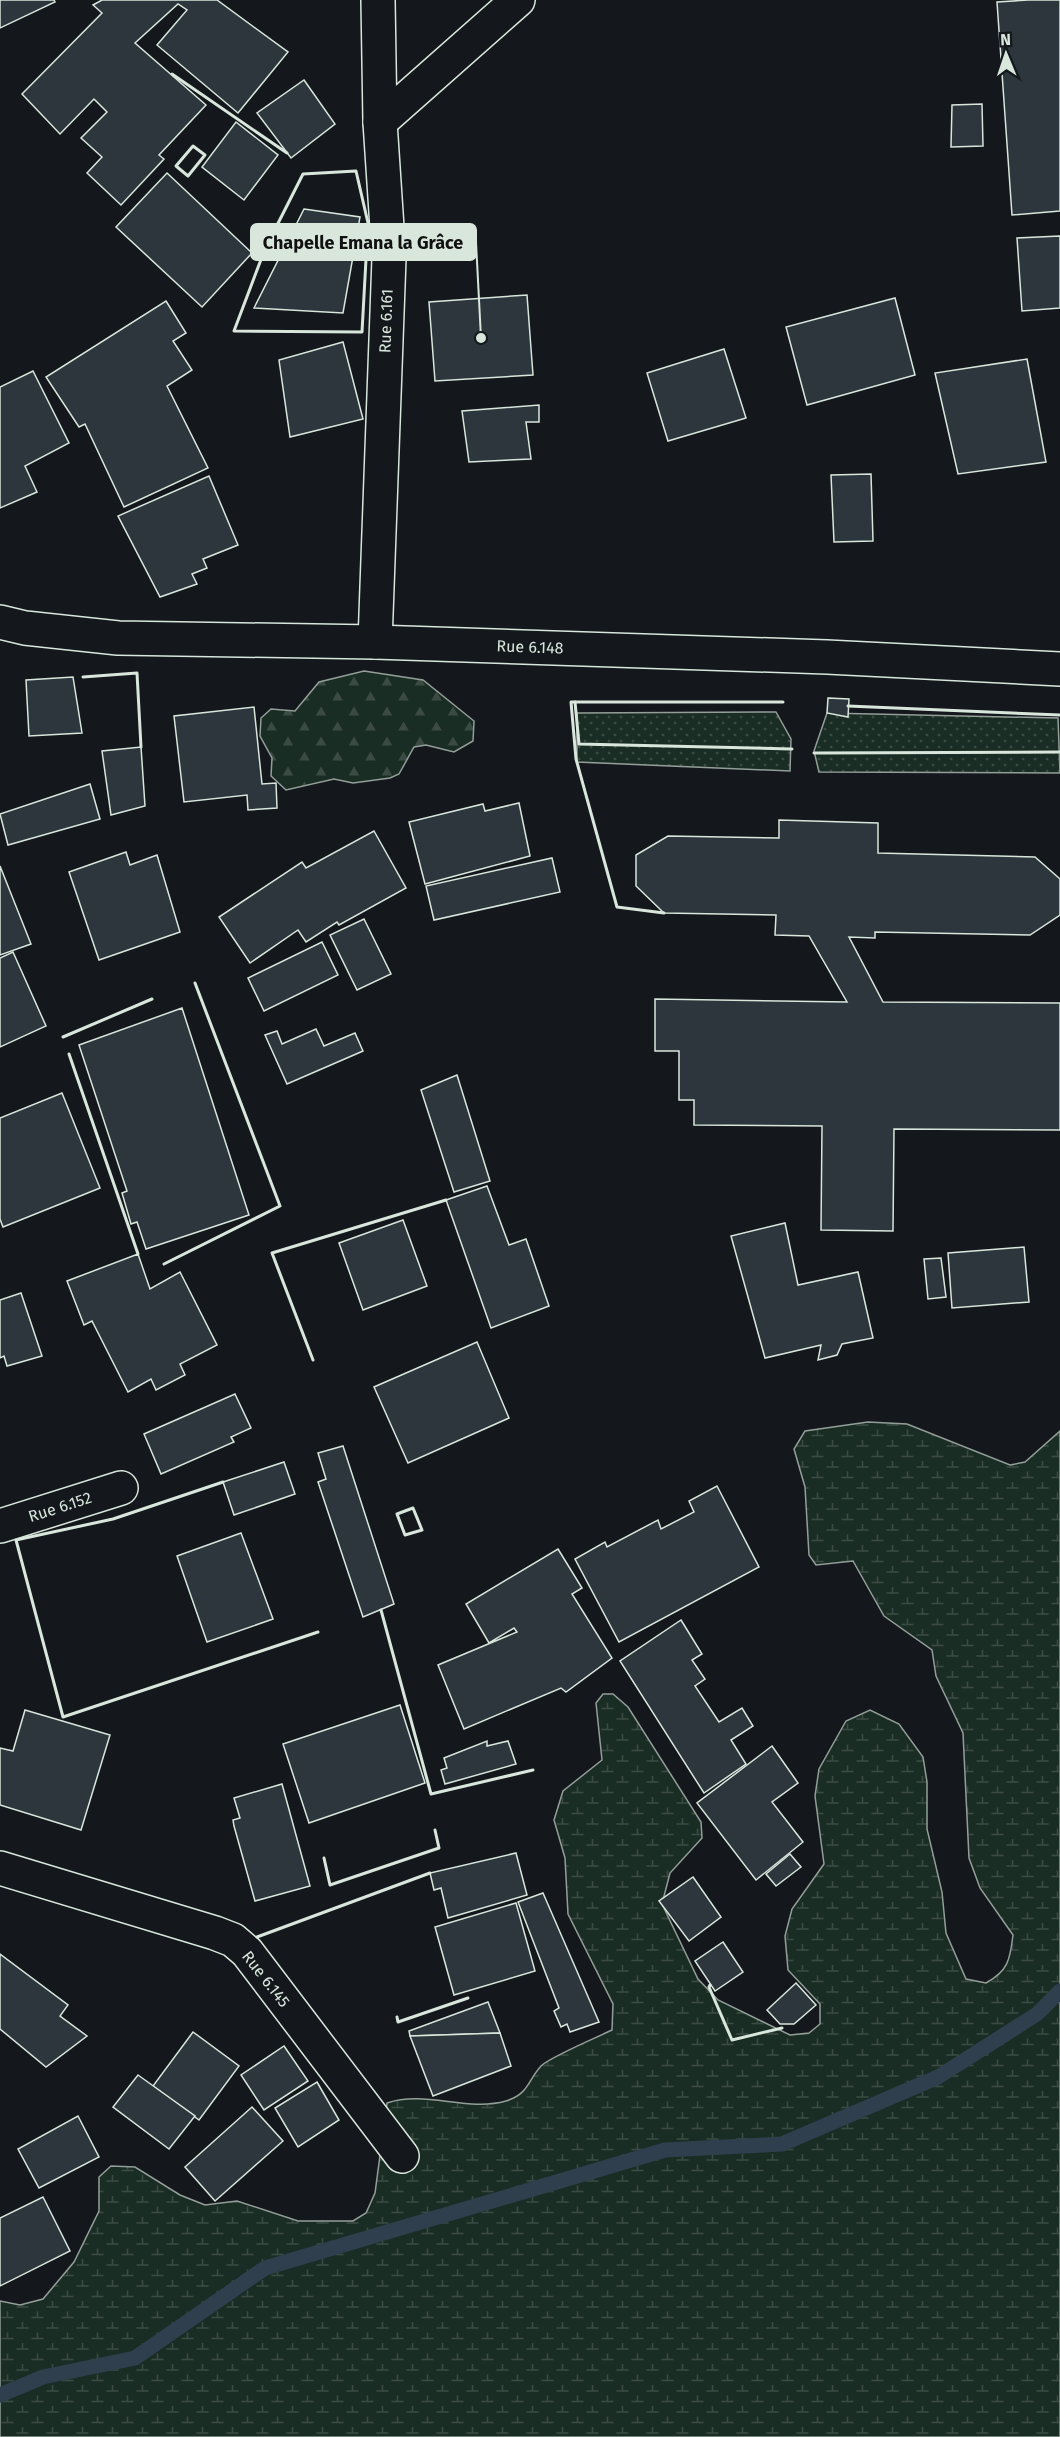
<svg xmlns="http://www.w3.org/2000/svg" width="1060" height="2437" viewBox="0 0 1060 2437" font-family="'Fira Sans',sans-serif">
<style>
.grass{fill:url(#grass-dots);stroke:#939e99;stroke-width:1.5}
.forest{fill:url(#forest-firs);stroke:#939e99;stroke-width:1.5}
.wetland{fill:url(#wetland-marsh);stroke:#939e99;stroke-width:1.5}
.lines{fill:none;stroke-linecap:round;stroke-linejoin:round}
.stream{stroke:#2f3f4d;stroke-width:15}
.building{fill:#2c363c;stroke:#d8e6dc;stroke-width:1.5}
.minor-casing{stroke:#d8e6dc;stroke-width:36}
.minor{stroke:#14181c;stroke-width:33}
.wall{stroke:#d8e6dc;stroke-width:3}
.labels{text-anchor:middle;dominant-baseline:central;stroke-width:4.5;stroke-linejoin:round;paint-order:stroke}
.street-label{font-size:16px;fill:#d8e6dc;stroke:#14181c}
.leader{fill:none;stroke:#d8e6dc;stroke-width:2}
.callout-dot{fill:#d8e6dc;stroke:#14181c;stroke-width:2}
.callout{fill:#d8e6dc;stroke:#d8e6dc;stroke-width:2}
.callout-label{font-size:18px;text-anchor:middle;font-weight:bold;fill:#111}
</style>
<defs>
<pattern id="grass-dots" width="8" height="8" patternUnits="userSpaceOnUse" patternTransform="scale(1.5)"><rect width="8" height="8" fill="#1a2d24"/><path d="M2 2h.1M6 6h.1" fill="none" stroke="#3b4b43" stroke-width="1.8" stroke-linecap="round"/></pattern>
<pattern id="forest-firs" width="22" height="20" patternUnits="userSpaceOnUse" patternTransform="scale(1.5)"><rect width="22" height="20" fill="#1a2d24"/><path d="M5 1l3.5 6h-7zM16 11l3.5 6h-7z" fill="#3b4b43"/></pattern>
<pattern id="wetland-marsh" width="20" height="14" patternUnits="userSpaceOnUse" patternTransform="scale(1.5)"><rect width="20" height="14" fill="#1a2d24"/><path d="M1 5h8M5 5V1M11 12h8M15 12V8" fill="none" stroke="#3b4b43"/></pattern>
</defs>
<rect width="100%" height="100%" fill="#14181c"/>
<g class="grass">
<path d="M776,712L791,739L790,771L577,762V713Z"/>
<path d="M827,713L1058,718L1060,773L819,772L814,751Z"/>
</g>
<path class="forest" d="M364,671L423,680L474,721L473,741L454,752L426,745L414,747L399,774L390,778L353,783L334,779L286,790L271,776L272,758L260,736L261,718L271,709L295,711L319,682Z"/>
<path class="wetland" d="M868,1422L907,1424L1010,1465L1025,1462L1060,1431V2437H0V2301L20,2305L43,2299L74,2262L99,2211V2177L111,2166L135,2167L180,2195L205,2205L237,2201L298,2221H353L366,2213L375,2193L387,2103C425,2090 467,2112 506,2101C529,2094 528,2080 541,2066C550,2057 598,2037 612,2030L613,2004L568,1914L565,1858L554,1820L563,1791L602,1760L596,1703L603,1694H613L628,1707L701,1822L702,1838L670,1873L662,1904L698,1979L718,2000L790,2035L809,2033L820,2024V2004L788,1970L785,1936L792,1909L824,1864L815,1796L819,1769L846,1721L870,1710L899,1724L923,1757L927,1782V1829L942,1892L946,1933L966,1979L986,1983C1008,1971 1010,1960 1013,1935L980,1888L969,1858L963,1733L936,1676L932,1650L884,1616L853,1561L816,1565L809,1555L805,1487L794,1449L805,1431Z"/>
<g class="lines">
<path class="stream" d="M0,2395L43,2377L135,2358L265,2268L665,2150L782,2144L938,2077L1037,2014L1060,1991"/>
</g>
<g class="building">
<path d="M0,0H54L55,2L0,28Z"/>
<path d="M102,0H217L288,52L238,113L157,45L187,10L178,4L135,43L206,105L159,155L164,159L121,205L87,173L102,157L81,138L107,112L94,99L60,134L22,94L102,13L93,5Z"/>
<path d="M1028,0H1060V211L1012,215L997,2Z"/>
<path d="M304,80L335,124L291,158L257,113Z"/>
<path d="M982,104L983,146L951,147L952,105Z"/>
<path d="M236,122L278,155L244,200L202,167Z"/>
<path d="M167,173L252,253L202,307L116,227Z"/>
<path d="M304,209L360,217L343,313L254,308Z"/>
<path d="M1060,236V308L1022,311L1017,238Z"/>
<path d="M527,295L533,375L435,381L429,302Z"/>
<path d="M895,298L915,375L807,405L786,327Z"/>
<path d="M166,301L186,333L173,341L192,370L167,386L208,468L124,507L85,424L79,427L46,377Z"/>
<path d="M343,342L363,419L290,437L279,360Z"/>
<path d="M724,349L746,418L668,441L647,373Z"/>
<path d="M1027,359L1046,462L958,474L935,373Z"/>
<path d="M33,371L69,443L25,466L37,492L0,508V387Z"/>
<path d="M539,405V422H526L531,459L469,462L462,411Z"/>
<path d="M871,474L873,541L834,542L831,475Z"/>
<path d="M209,476L238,545L203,559L207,568L192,574L197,584L160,597L118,516Z"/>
<path d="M73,677L82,733L29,736L26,680Z"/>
<path d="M828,698L849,699L848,717L827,713Z"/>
<path d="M254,707L262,784L276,783L277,808L248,810L247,795L184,802L174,716Z"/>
<path d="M141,747L145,806L111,815L102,751Z"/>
<path d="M90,784L100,819L8,845L0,814Z"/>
<path d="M519,803L530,856L425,884L409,822L483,804L485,811Z"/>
<path d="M779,820L878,823V853L1035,857L1060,879V915L1030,935L875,932V938L849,937L883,1002L1060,1003V1130L894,1129L893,1231L821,1230L822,1126L694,1125V1100H679V1051H655V999L847,1002L809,936L775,935L776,915L664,913L636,886V855L668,836L779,838Z"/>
<path d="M374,831L406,888L339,925L337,922L306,942L298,930L250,963L219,917L302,862L306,868Z"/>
<path d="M126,852L130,865L157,855L180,932L99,960L69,872Z"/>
<path d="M552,858L560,892L434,920L426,886Z"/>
<path d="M0,866L31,944L0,955Z"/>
<path d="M364,919L391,974L357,990L330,935Z"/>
<path d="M322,942L338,975L264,1011L248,978Z"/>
<path d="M13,952L46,1026L0,1047V958Z"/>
<path d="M182,1008L249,1215L146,1249L137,1222L131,1224L122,1193L127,1191L79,1045Z"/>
<path d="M316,1029L324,1046L355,1033L363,1051L287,1084L265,1035L277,1031L282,1044Z"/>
<path d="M457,1075L490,1181L454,1192L421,1090Z"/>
<path d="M62,1093L100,1188L3,1227L0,1219V1118Z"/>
<path d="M487,1186L509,1245L526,1239L549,1306L491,1328L446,1200Z"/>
<path d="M403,1220L427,1286L363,1310L339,1243Z"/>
<path d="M785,1223L798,1285L858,1272L873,1338L842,1344L837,1355L818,1360L821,1345L765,1358L731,1236Z"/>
<path d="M1024,1247L1029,1302L952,1308L948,1253Z"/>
<path d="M138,1254L150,1289L180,1272L217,1345L180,1364L185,1375L156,1390L151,1379L128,1392L92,1321L84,1325L67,1281Z"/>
<path d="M941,1258L946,1297L928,1299L924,1259Z"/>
<path d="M21,1293L42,1356L7,1366L4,1356L0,1358V1300Z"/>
<path d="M477,1342L509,1418L408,1463L374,1387Z"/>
<path d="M235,1394L251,1428L231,1437L234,1442L161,1474L144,1434Z"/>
<path d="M343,1446L394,1604L363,1617L318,1482L326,1479L318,1453Z"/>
<path d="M284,1462L295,1494L234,1515L223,1482Z"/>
<path d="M717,1486L759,1567L619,1642L575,1559L605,1542L607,1547L658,1520L661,1529L694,1512L689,1501Z"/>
<path d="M241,1533L273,1619L207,1642L177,1556Z"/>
<path d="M558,1549L582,1588L572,1594L612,1658L566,1692L561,1688L464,1729L438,1665L517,1632L514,1628L489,1643L466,1604Z"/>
<path d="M681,1620L702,1654L692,1660L705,1679L695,1686L719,1722L742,1708L753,1726L731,1740L746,1764L704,1793L620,1661Z"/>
<path d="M400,1705L425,1783L309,1823L283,1744Z"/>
<path d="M25,1710L110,1735L81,1830L0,1805V1748L13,1751Z"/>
<path d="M487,1741V1746L508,1741L516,1764L445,1784L441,1770L447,1768L444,1758Z"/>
<path d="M772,1746L798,1783L772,1802L803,1842L756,1880L697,1803Z"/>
<path d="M282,1784L310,1886L255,1901L234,1826L233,1820L240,1818L234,1798Z"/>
<path d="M516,1853L527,1895L448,1918L441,1888L434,1890L430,1873Z"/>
<path d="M790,1854L801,1867L776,1886L766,1874Z"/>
<path d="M693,1877L721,1917L689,1941L659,1901Z"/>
<path d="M543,1893L599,2022L570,2032L567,2024L561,2027L554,2011L559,2008L518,1902Z"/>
<path d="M516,1903L535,1971L454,1995L435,1927Z"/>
<path d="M723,1942L743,1972L715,1991L695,1961Z"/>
<path d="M0,1954L68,2005L60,2016L87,2036L46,2067L0,2029Z"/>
<path d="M796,1983L816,2005L794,2024H780L767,2010Z"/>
<path d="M488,2002L500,2033L410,2036L409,2031Z"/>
<path d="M193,2032L239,2066L199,2120L153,2086Z"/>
<path d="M500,2033L511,2066L433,2096L410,2036Z"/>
<path d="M284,2046L308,2081L264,2110L241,2075Z"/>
<path d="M138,2075L195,2116L169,2149L113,2107Z"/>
<path d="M317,2082L339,2120L298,2147L275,2108Z"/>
<path d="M252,2107L283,2141L215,2201L185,2167Z"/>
<path d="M78,2116L99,2157L39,2188L18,2149Z"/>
<path d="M43,2197L70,2251L0,2286V2218Z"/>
</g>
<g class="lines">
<defs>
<g id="minor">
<path d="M380,122L518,0"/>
<path d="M0,622L25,628L118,638L375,642L827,657L1060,669"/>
<path d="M375,642L389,258L380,122L378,0"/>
<path d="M0,1526L121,1488"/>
<path d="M0,1868L215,1933L233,1940L247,1952L402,2156"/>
</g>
</defs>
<use href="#minor" class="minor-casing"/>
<use href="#minor" class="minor"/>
<g class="wall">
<path d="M172,74L287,153"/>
<path d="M193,146L205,155L188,176L176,166Z"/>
<path d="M356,171L368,223L362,332L234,331L265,249L303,174Z"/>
<path d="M83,677L137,673L141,747"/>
<path d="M575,702L579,744L792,749"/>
<path d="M848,706L1060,715"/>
<path d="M814,753L1060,752"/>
<path d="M664,913L617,907L576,759L571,702H783"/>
<path d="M63,1037L152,999"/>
<path d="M69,1054L138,1254"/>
<path d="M164,1264L280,1206L195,983"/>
<path d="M313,1360L272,1253L446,1200"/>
<path d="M223,1482L113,1519L16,1540L63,1717L318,1632"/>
<path d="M413,1508L422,1530L405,1535L397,1514Z"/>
<path d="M381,1610L431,1794L533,1770"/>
<path d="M324,1858L330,1885L439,1848L435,1830"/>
<path d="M257,1937L430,1873"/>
<path d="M710,1985L709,1987L732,2040L782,2028"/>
<path d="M397,2017L398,2022L468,1998"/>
</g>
</g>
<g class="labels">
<g class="street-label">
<text transform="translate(386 321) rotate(-88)">Rue 6.161</text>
<text transform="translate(530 647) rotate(2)">Rue 6.148</text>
<text transform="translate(60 1507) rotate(-18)">Rue 6.152</text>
<text transform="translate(266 1979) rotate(52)">Rue 6.145</text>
</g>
</g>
<path class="leader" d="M481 338L476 242"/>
<circle class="callout-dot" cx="481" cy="338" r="6"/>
<rect class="callout" x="251" y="224" width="225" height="36" rx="6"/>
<g class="callout-label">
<text x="363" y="249">Chapelle Emana la Grâce</text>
</g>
<g transform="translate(1006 54) rotate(358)" stroke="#14181c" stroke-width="4.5" paint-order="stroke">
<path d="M0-4.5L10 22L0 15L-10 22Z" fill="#d8e6dc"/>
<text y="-9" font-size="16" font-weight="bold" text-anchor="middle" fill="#d8e6dc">N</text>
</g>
</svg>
